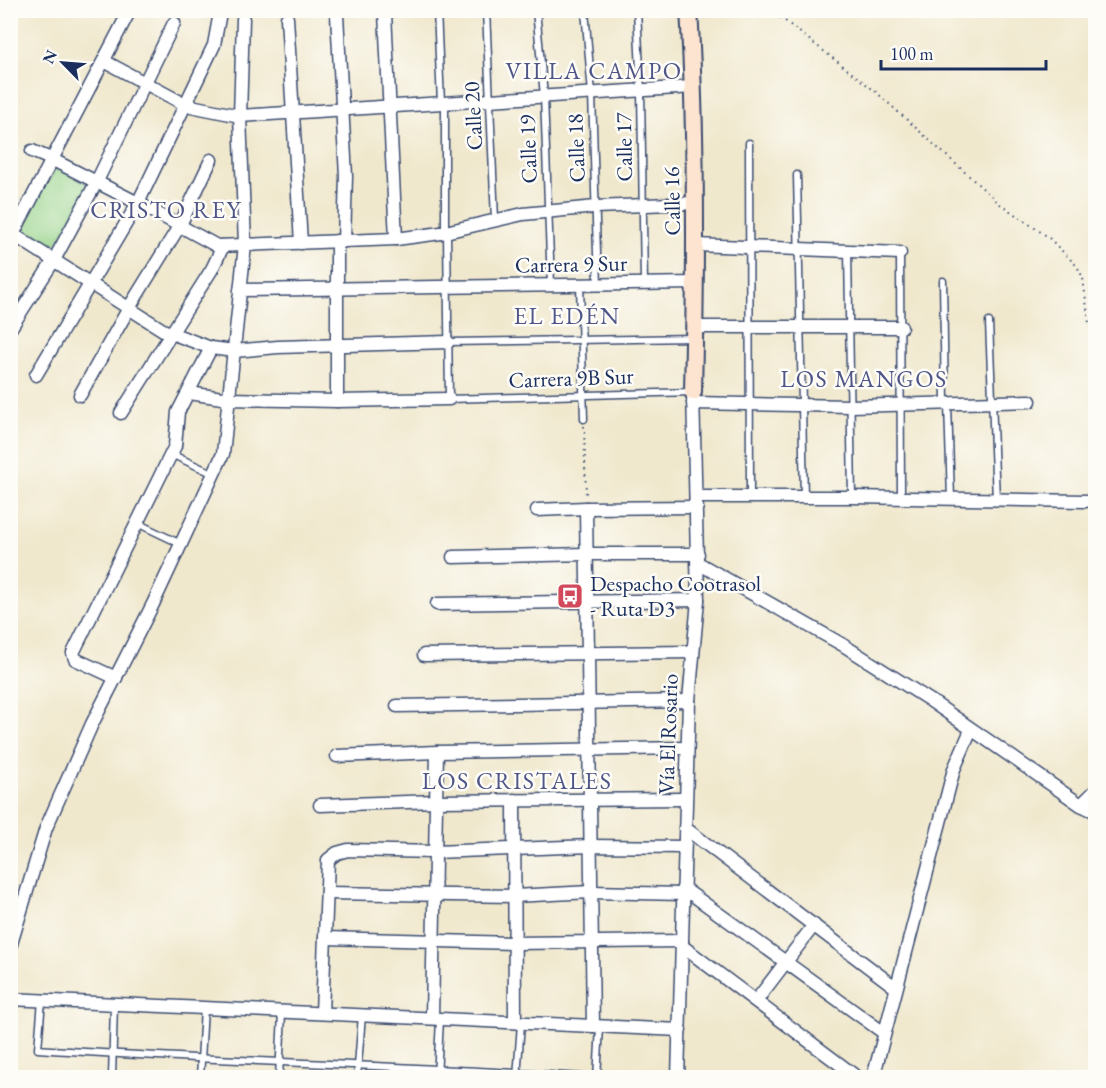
<svg xmlns="http://www.w3.org/2000/svg" width="1106" height="1088" viewBox="0 0 1106 1088" font-family="'EB Garamond',serif">
<style>
.grass{fill:#93d186;stroke:#578072;stroke-width:1.5}
.lines{fill:none;stroke-linecap:round;stroke-linejoin:round}
.lane-casing{stroke:#3b4b6f;stroke-width:9}
.street-casing{stroke:#3b4b6f;stroke-width:15}
.secondary-casing{stroke:#3b4b6f;stroke-width:20}
.path{stroke:#3b4b6f;stroke-width:2;stroke-dasharray:1.5 4.5;stroke-linecap:butt}
.lane{stroke:#fff;stroke-width:6}
.street{stroke:#fff;stroke-width:12}
.secondary{stroke:#fde4d0;stroke-width:16}
.labels{text-anchor:middle;dominant-baseline:central;stroke-width:5;stroke-linejoin:round;paint-order:stroke}
.street-label{font-size:22px;fill:#1b2f5e;stroke:#fdfcf7}
.poi-label{font-size:22px;fill:#1b2f5e;stroke:#fdfcf7;text-anchor:start}
.neighbourhood-label{font-size:24px;letter-spacing:1.5px;fill:#505788;stroke:#fdfcf7}
</style>
<rect width="100%" height="100%" fill="#fdfcf7"/>
<filter id="ink" filterUnits="userSpaceOnUse"><feTurbulence type="fractalNoise" baseFrequency=".0167" numOctaves="2"/><feDisplacementMap in="SourceGraphic" scale="12" xChannelSelector="R" yChannelSelector="G"/><feConvolveMatrix kernelMatrix="1 2 1 2 8 2 1 2 1" color-interpolation-filters="sRGB"/></filter>
<filter id="wash" filterUnits="userSpaceOnUse"><feTurbulence type="fractalNoise" baseFrequency=".008" numOctaves="4" result="noise"/><feDisplacementMap in="SourceGraphic" scale="24" xChannelSelector="R" yChannelSelector="G"/><feGaussianBlur stdDeviation="1.35" result="paint"/><feColorMatrix in="noise" values="0 0 0 0 0 0 0 0 0 0 0 0 0 0 0 0 0 1.4 0 .05"/><feComposite in="paint" operator="in"/></filter>
<g filter="url(#wash)">
<rect width="100%" height="100%" fill="#f0e8cd"/>
<path class="grass" d="M56,166L90,185L54,249L20,230Z"/>
</g>
<g filter="url(#ink)">
<g class="lines">
<defs>
<g id="lane">
<path d="M437,10L441,103"/>
<path d="M486,10L495,220"/>
<path d="M536,10L544,96L551,285"/>
<path d="M585,10L592,94L598,285"/>
<path d="M637,10L641,91L644,284"/>
<path d="M749,143L750,497"/>
<path d="M797,175L804,497"/>
<path d="M445,231V104"/>
<path d="M447,232L449,399L693,392"/>
<path d="M848,251L852,497"/>
<path d="M900,253L901,498"/>
<path d="M943,281L945,403"/>
<path d="M580,285L584,419"/>
<path d="M989,322L996,500"/>
<path d="M448,342L694,338"/>
<path d="M948,404L951,499"/>
<path d="M171,454L214,474"/>
<path d="M137,523L181,544"/>
<path d="M42,1000L38,1049C224,1062 410,1065 596,1078"/>
<path d="M112,1078L114,1004"/>
<path d="M200,1078L204,1008"/>
<path d="M279,1078L282,1012"/>
<path d="M357,1078L362,1015"/>
<path d="M437,1078L440,1019"/>
<path d="M517,1078L521,1023"/>
<path d="M597,1078L600,1027"/>
</g>
<g id="street">
<path d="M385,13L396,239"/>
<path d="M337,15L346,176L344,241"/>
<path d="M287,18L301,243"/>
<path d="M104,61L186,105L240,116L693,87"/>
<path d="M32,151L53,160L138,203L217,246L396,239L441,233L523,214L596,207L695,203"/>
<path d="M14,235L163,330L211,348L234,351L278,347L448,342"/>
<path d="M10,240L130,10"/>
<path d="M695,245L900,253"/>
<path d="M240,290L695,283"/>
<path d="M695,327H901"/>
<path d="M10,329L54,260L96,183L174,23"/>
<path d="M36,375L138,203L214,45L219,18"/>
<path d="M189,393L229,399L337,401L449,399"/>
<path d="M80,395L129,308L180,225L211,160"/>
<path d="M337,401V241"/>
<path d="M693,403L851,406L1030,401"/>
<path d="M121,413L212,269L223,246"/>
<path d="M697,497H852L1086,501"/>
<path d="M586,508L593,1026"/>
<path d="M537,510L586,508L697,507"/>
<path d="M453,557L587,554H698"/>
<path d="M698,563L843,645L931,701L1081,805L1096,812"/>
<path d="M437,604L698,600"/>
<path d="M424,655L692,652"/>
<path d="M116,678L75,659L73,653L175,446L178,412L211,348"/>
<path d="M397,706L689,701"/>
<path d="M337,756L437,752L687,748"/>
<path d="M514,800L515,1022"/>
<path d="M320,805L436,801L685,799"/>
<path d="M1081,805L1096,790"/>
<path d="M685,828L895,987"/>
<path d="M683,888L884,1033"/>
<path d="M327,893L514,896L591,892L683,894"/>
<path d="M325,938L514,943L682,941"/>
<path d="M682,946L858,1078"/>
<path d="M10,947L46,828L92,724L153,604L223,454L245,245L240,116L243,19"/>
<path d="M10,999L680,1030"/>
<path d="M756,1001L814,925"/>
<path d="M322,1013L328,860L337,853L348,850L435,852L591,846L684,847"/>
<path d="M432,1018L437,752"/>
<path d="M678,1078L689,701L698,600L693,392"/>
<path d="M873,1078L954,769L971,730"/>
</g>
<path id="secondary" d="M689,10C697,137 696,265 693,392"/>
</defs>
<use href="#lane" class="lane-casing"/>
<use href="#street" class="street-casing"/>
<use href="#secondary" class="secondary-casing"/>
<g class="path">
<path d="M771,10L875,91L1000,204L1048,237L1077,266L1083,278L1089,323L1096,331"/>
<path d="M10,142L21,147"/>
<path d="M584,426L586,496"/>
</g>
<use href="#lane" class="lane"/>
<use href="#street" class="street"/>
<use href="#secondary" class="secondary"/>
</g>
</g>
<defs>
<symbol id="bus-square" viewBox="-11 -11 22 22"><rect x="-9" y="-9" width="18" height="18" rx="4" fill="#d1495b" stroke="#fdfcf7"/><path d="M-5-6H5V4H4V6H2V4H-2V6H-4V4H-5ZM-3.5-4V0h7V-4ZM-3.5 1.2v1.5H-2V1.2ZM2 1.2v1.5H3.5V1.2Z" fill="#fff"/></symbol>
</defs>
<g fill-rule="evenodd">
<use href="#bus-square" x="555" y="581" width="30" height="30"/>
</g>
<g class="labels">
<g class="street-label">
<text transform="translate(473 116) rotate(-93)">Calle 20</text>
<text transform="translate(624 147) rotate(-91)">Calle 17</text>
<text transform="translate(576 148) rotate(-92)">Calle 18</text>
<text transform="translate(528 149) rotate(-92)">Calle 19</text>
<text transform="translate(672 201) rotate(-91)">Calle 16</text>
<text transform="translate(571 264) rotate(-1)">Carrera 9 Sur</text>
<text transform="translate(571 378) rotate(-2)">Carrera 9B Sur</text>
<text transform="translate(668 734) rotate(-88)">Vía El Rosario</text>
</g>
<g class="poi-label">
<text x="590" y="583">Despacho Cootrasol<tspan x="590" dy="25">- Ruta D3</tspan></text>
</g>
<g class="neighbourhood-label">
<text x="594" y="70">VILLA CAMPO</text>
<text x="166" y="209">CRISTO REY</text>
<text x="567" y="315">EL EDÉN</text>
<text x="864" y="378">LOS MANGOS</text>
<text x="517" y="780">LOS CRISTALES</text>
</g>
</g>
<rect width="1106" height="1088" fill="none" stroke="#fdfcf7" stroke-width="36"/>
<g transform="translate(63 63) rotate(295)" stroke="#fdfcf7" stroke-width="4.5" paint-order="stroke">
<path d="M0-4.5L10 22L0 15L-10 22Z" fill="#1b2f5e"/>
<text y="-9" font-size="16" font-weight="bold" text-anchor="middle" fill="#1b2f5e">N</text>
</g>
<path d="M881 60v9h165v-9" fill="none" stroke="#1b2f5e" stroke-width="3"/>
<text x="890" y="60" font-size="18" fill="#1b2f5e" stroke="#fdfcf7" stroke-width="4.5" paint-order="stroke">100 m</text>
</svg>
